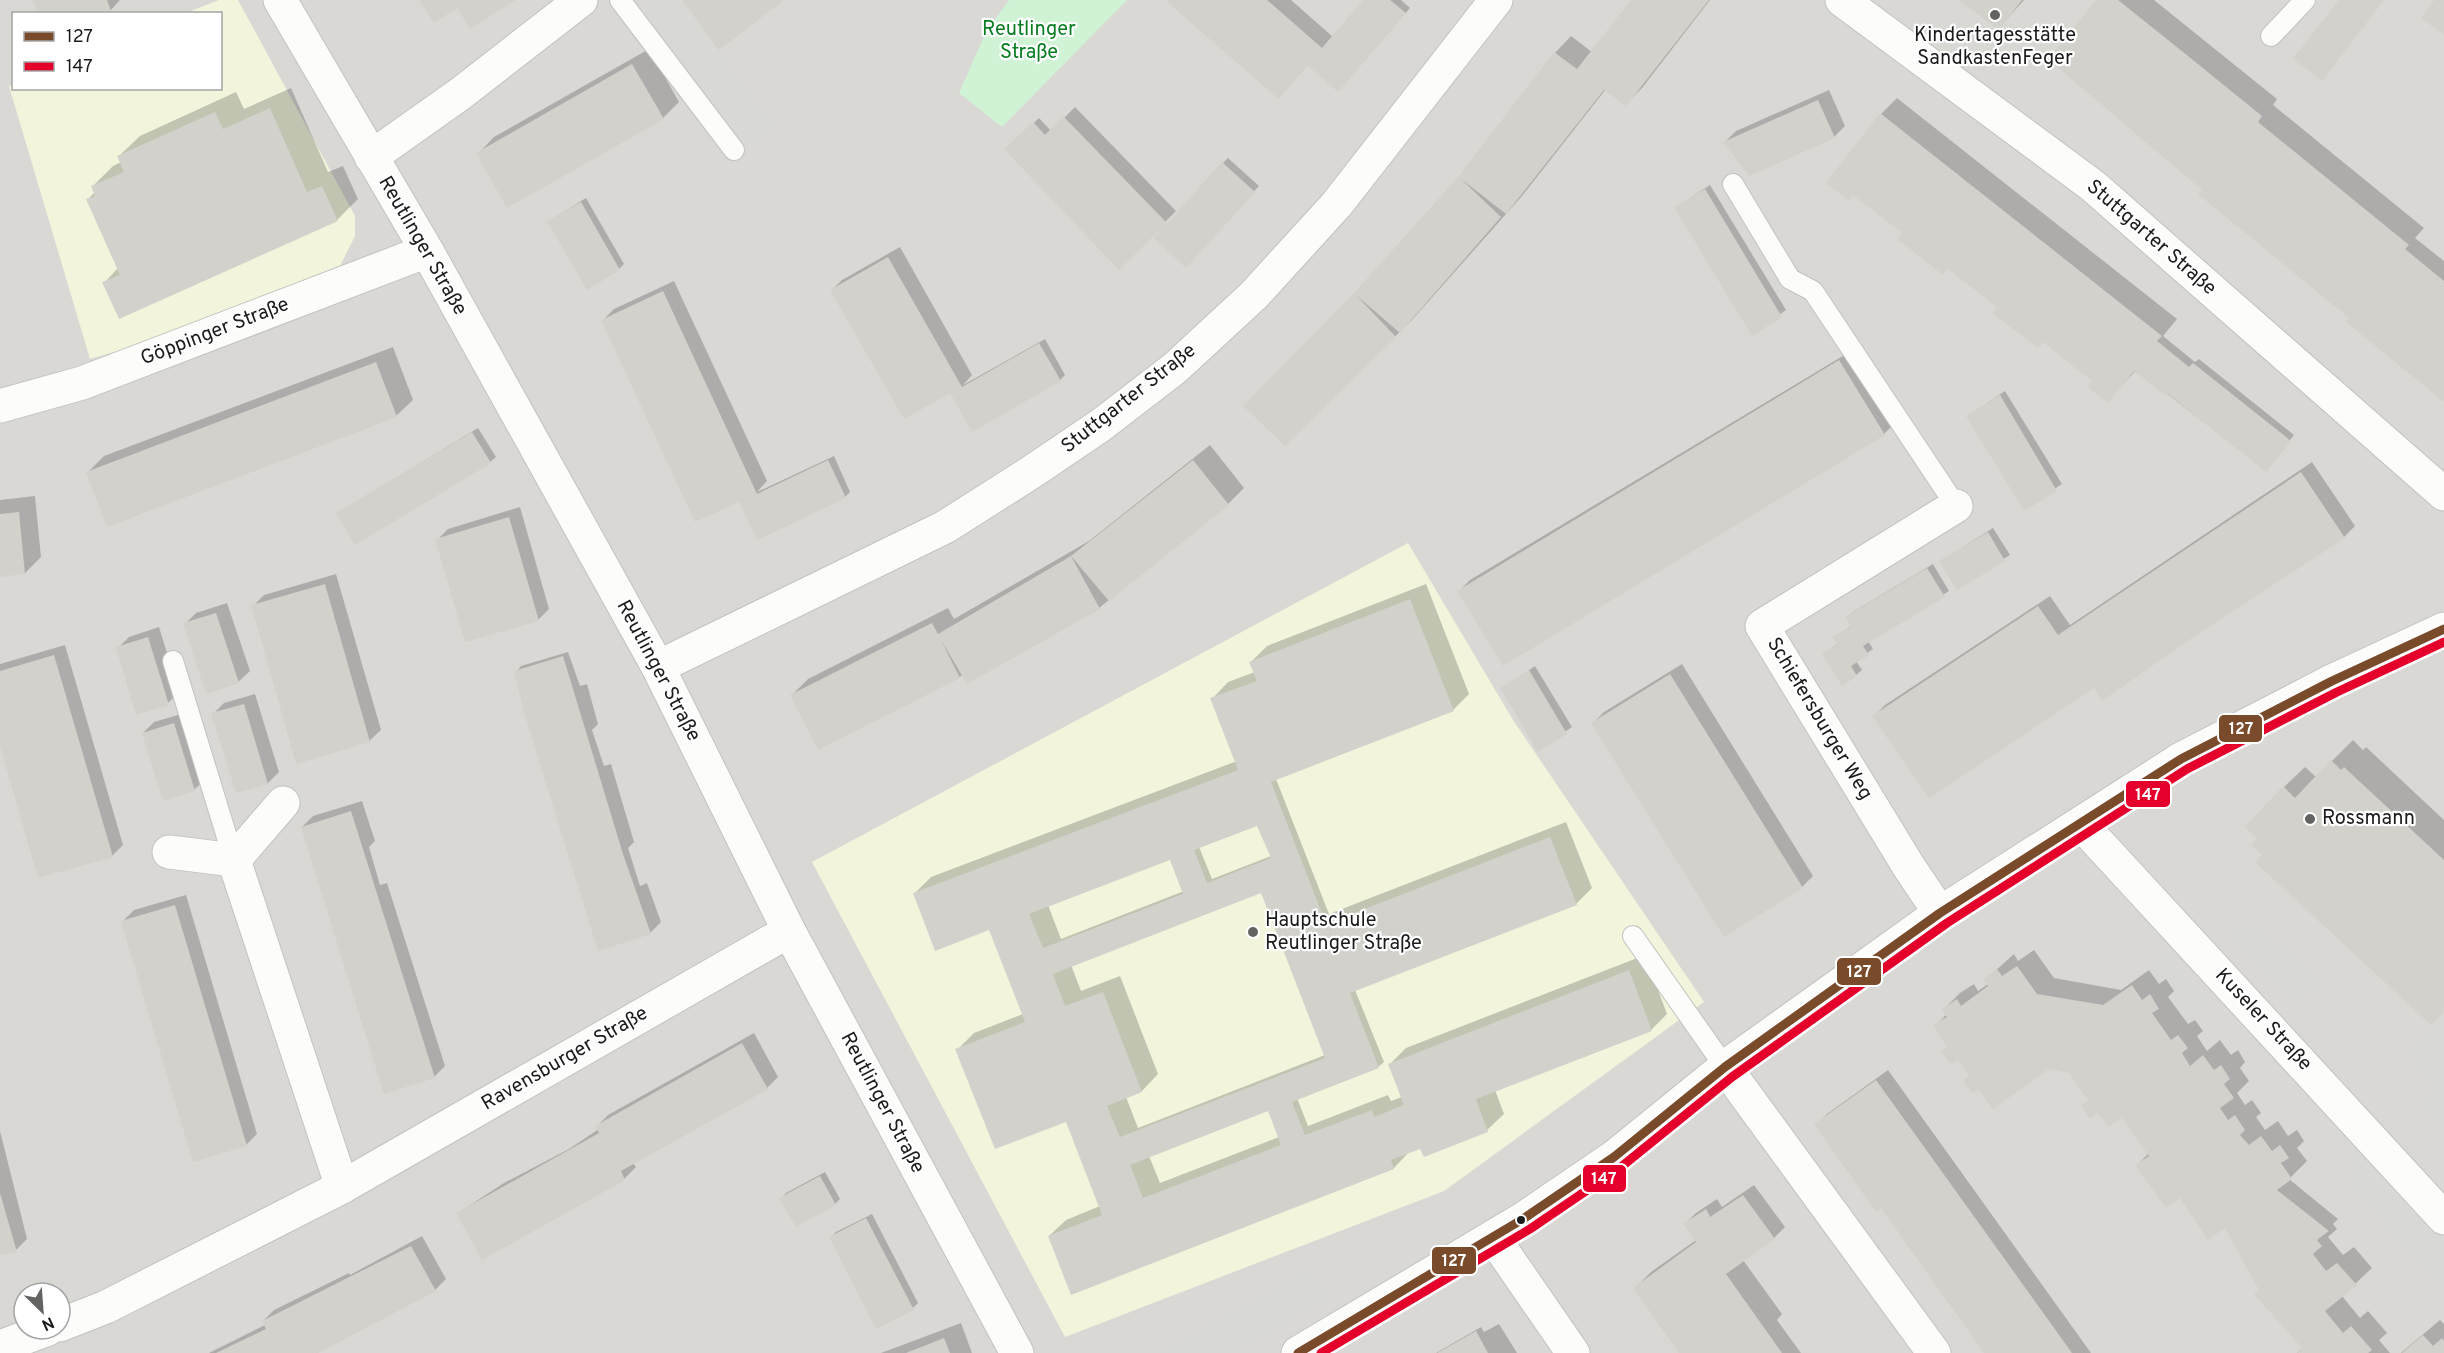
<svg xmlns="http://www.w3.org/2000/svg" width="2444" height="1353" viewBox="0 0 2444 1353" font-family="Overpass,sans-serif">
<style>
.residential{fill:#d9d8d5;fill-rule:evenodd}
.education{fill:#f2f5dc}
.park{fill:#cff3d4}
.parking{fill:#d8d8d5}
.shadow{fill:#0003;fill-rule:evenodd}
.building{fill:#d2d1cc;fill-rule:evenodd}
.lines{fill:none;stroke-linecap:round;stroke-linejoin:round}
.service-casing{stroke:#c2c2bf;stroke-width:22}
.minor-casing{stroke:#c2c2bf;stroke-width:35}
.tertiary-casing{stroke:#c2c2bf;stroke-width:35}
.service{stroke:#fcfcfb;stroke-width:20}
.minor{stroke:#fcfcfb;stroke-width:33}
.tertiary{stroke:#fcfcfb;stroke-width:33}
.bus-1-casing{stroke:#fff;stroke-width:14}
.bus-2-casing{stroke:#fff;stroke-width:14}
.bus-1{stroke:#7a4b2a;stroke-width:9}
.bus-2{stroke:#e4002b;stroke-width:9}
.poi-dot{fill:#636361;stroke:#fff;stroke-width:2}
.bus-dot{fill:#1b1b1b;stroke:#fff;stroke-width:2}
.labels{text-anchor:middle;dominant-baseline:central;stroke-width:4.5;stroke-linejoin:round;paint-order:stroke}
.park-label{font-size:20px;fill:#077c21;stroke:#fff}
.poi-label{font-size:20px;fill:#1b1b1b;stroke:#fff;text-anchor:start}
.street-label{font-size:20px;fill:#1b1b1b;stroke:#fff}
.line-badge{stroke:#fff;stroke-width:2}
.badge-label{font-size:16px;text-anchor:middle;font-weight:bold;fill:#fff}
</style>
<rect width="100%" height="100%" fill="#eae9e3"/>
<path class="residential" d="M0,0H2444V1353H0ZM14,14H220V88H14ZM24,1293H60V1329H24Z"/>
<g class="education">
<path d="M219,0H238L355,216V236L339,268L145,343L90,359L9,86L13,85L14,88H220V14L186,13Z"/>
<path d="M1408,543L1513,720L1704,1002L1444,1191L1065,1337L812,862Z"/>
</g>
<path class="park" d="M1009,0H1127L1002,127L959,93L986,32Z"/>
<g class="parking">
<path d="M653,0H678L774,126L749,144L645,7Z"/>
<path d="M2262,928L2323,988L2293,997L2226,932Z"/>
<path d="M2165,951L2211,1001L2188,1022L2142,973Z"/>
<path d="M2444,1020V1125L2424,1103L2440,1089L2408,1053Z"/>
<path d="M2355,1143L2444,1237V1285L2352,1187Z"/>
<path d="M1311,1270L1327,1299L1230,1353H1161Z"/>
</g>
<g class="shadow">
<path d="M34,0H120L111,10Z"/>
<path d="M1170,0H1291L1333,37L1365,0H1401L1410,8L1343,85L1308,64L1289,86Z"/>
<path d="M1633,0H1710L1642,88L1626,104L1606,89L1522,196L1412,320L1285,444L1355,294L1460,178L1555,53L1571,36L1592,52Z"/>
<path d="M1961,0H2024L1999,28Z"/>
<path d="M2098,0H2154L2277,99L2273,105L2424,228L2415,238L2444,261V400L2356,312L2204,190Z"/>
<path d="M649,49L679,102L663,118L478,154L494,137Z"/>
<path d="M291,88L328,172L343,166L358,199L337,220L104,283L118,268L88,199L95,192L92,187L113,166L121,162L119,156L140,136L236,92L244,109Z"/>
<path d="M1829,90L1845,126L1834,137L1725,142L1736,131Z"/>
<path d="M1897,98L2177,319L2163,336L2195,362L2199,359L2294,435L2266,470L2136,370L2108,401L2094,381L1904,233L1881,114Z"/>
<path d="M1075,107L1176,211L1119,268L1006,149L1039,118L1051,131Z"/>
<path d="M1228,158L1259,186L1191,260L1223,163Z"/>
<path d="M1710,185L1786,310L1752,334L1676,207Z"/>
<path d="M586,198L624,264L619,269L549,221Z"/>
<path d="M900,247L972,375L963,385L1045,339L1065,375L1060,380L950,391L831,291L842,280Z"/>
<path d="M674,281L767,481L757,492L834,456L850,492L845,497L741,502L603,320L614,309Z"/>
<path d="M393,347L413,400L396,416L88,472L104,456Z"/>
<path d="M1851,351L1895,423L1884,434L1459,591L1470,580Z"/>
<path d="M2005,391L2062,484L2024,509L1968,416Z"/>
<path d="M478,428L496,457L490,462L338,513Z"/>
<path d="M1210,445L1244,488L1228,504L1099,608L959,677L792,695L808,679L948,608L954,619L1089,541Z"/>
<path d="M2312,462L2355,526L2344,537L2188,638L1874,716L1885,705L2050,596L2070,625Z"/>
<path d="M35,496L41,557L25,573L0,576V500Z"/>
<path d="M520,507L549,609L538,620L437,540L448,529Z"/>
<path d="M1993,528L2010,555L1957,588L1941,561Z"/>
<path d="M1933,564L1949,591L1868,641L1873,649L1856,661L1862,670L1856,675L1824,653L1839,643L1835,637L1852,625L1847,617L1853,612Z"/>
<path d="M336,574L381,730L369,741L253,606L264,595Z"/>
<path d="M1426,584L1469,694L1453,710L1276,779L1329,914L1566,822L1592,888L1576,904L1355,990L1384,1062L1378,1067L1297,1098L1308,1126L1388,1095L1391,1101L1402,1097L1389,1065L1406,1048L1645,955L1667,1014L1651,1030L1495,1090L1504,1114L1487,1130L1410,1151L1394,1168L1072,1294L1049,1236L1066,1220L1100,1206L1067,1120L957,1050L974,1033L1023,1014L990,928L915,893L931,877L1237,761L1212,699L1228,682L1255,672L1251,662L1267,646ZM1258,823L1271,856L1212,879L1199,847ZM1177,855L1184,891L1061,939L1048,905ZM1262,891L1325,1055L1138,1128L1126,1097L1142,1091L1158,1074L1120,976L1081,991L1071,965ZM1269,1109L1279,1137L1160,1183L1149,1156Z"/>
<path d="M227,603L250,671L238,682L185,624L196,613Z"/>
<path d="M159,627L179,692L168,703L118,648L129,637Z"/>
<path d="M65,645L123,845L112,856L0,742V664Z"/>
<path d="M568,652L580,686L587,684L598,724L592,730L604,766L611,764L634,842L628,848L640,886L647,883L661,922L650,933L516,672L521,666Z"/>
<path d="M1682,664L1813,876L1802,887L1593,723L1604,712Z"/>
<path d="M1535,666L1572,727L1538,750L1502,689Z"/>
<path d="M255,694L279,772L268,783L237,792L213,714L224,703Z"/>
<path d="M185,713L205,779L194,790L143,733L154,722Z"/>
<path d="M2353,740L2363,750L2366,747L2444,820V1010L2264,855L2259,838L2284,787L2305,767L2316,777Z"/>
<path d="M362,801L375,841L369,847L380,885L387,883L445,1066L434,1077L302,827L313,816Z"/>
<path d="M186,895L257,1134L246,1145L123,921L134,910Z"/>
<path d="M2034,950L2054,978L2121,990L2149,970L2159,984L2166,979L2174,991L2168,997L2188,1024L2195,1020L2203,1031L2197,1036L2207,1051L2220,1040L2231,1055L2238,1050L2245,1062L2240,1068L2249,1081L2237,1093L2245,1105L2252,1100L2261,1113L2256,1117L2265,1130L2278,1121L2288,1136L2297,1130L2304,1141L2297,1148L2307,1161L2289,1179L2338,1219L2333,1224L2337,1229L2328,1237L2343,1255L2354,1247L2372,1268L2342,1296L2360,1318L2368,1311L2387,1333L2379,1340L2390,1353H2297L2303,1347L2260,1290L2227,1228L2137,1165L2149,1153L2123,1116L2089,1099L2070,1072L2048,1068L1971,1075L1935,1026L1947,1014L1944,1009L1960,993L1974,984L1978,991L1988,984L1985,980L2014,954L2018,961Z"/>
<path d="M754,1033L778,1077L767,1088L633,1163L636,1167L625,1178L588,1199L458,1213L504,1183L569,1149L599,1129L597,1126L608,1115Z"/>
<path d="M1888,1070L2091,1353H1986L1881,1206L1816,1124L1827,1114Z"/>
<path d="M0,1131L27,1239L16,1250L0,1254Z"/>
<path d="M825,1172L840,1199L835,1204L781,1198L786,1193Z"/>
<path d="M1754,1185L1785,1227L1774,1238L1743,1260L1782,1314L1777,1320L1801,1353H1681L1635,1288L1651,1272L1696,1240L1685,1224L1696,1213L1717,1199L1722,1207Z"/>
<path d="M872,1214L918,1303L913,1308L831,1237L836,1232Z"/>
<path d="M422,1236L446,1279L435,1290L315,1353H209L265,1325L263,1321L274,1310L349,1273L350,1275Z"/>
<path d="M2440,1320L2444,1324V1353H2401Z"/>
<path d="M961,1323L972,1353H881Z"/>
<path d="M1499,1324L1517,1353H1436L1481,1327L1484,1332Z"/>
</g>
<g class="building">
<path d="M33,0H107L111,11L105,14H38Z"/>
<path d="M419,0H516L470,29L457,8L434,23Z"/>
<path d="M682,0H784L719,50Z"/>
<path d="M1168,0H1267L1322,48L1363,0H1390L1406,13L1338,92L1307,65L1279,99L1167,2Z"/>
<path d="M1631,0H1709L1626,106L1604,90L1506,214L1461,179L1501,217L1400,333L1357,296L1396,337L1285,446L1243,406L1354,293L1458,177L1554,52L1577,69Z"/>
<path d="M1959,0H2022L1999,30Z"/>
<path d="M2096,0H2118L2188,56L2262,116L2258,122L2409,245L2405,249L2444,281V402L2346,322L2349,318L2198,194L2202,190L2048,59Z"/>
<path d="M2339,0H2384L2322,81L2293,59Z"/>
<path d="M2434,0H2444V35L2421,18Z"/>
<path d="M632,64L664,119L507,208L476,153Z"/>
<path d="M1818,100L1835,138L1749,176L1723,142Z"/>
<path d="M270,108L307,192L322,186L338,221L119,319L102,282L120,275L86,199L95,196L91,186L124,172L117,156L215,112L223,129Z"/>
<path d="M1880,113L2162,336L2157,341L2189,367L2193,363L2291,441L2266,472L2168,394L2166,396L2134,371L2108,403L2087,387L2092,381L2043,342L2038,348L1992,313L1997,307L1948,269L1943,275L1897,239L1902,233L1853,195L1849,201L1826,183Z"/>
<path d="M1063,116L1167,223L1119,270L1004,149L1033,122L1045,135Z"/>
<path d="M1222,162L1255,192L1186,268L1154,238Z"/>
<path d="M1705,189L1782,317L1752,336L1674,207Z"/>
<path d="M581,202L620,270L587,290L547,221Z"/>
<path d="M888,257L962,387L1039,343L1061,381L972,432L950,393L904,419L830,290Z"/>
<path d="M663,291L757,494L828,460L846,498L757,540L739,502L695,522L601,320Z"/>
<path d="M1839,360L1885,435L1503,666L1457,591Z"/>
<path d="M376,362L397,417L107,527L86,472Z"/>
<path d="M2000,395L2057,491L2024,511L1966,416Z"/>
<path d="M472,432L491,463L355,545L336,513Z"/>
<path d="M1193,460L1229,505L1109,601L1071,556L1100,609L967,684L941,640L960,678L818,750L790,695L932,623L938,634L1071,556Z"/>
<path d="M2301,472L2345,538L2189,640L2102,701L2094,688L1929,798L1872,716L2038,606L2058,635Z"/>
<path d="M19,512L25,574L0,577V514Z"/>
<path d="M509,517L539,621L465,642L435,539Z"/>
<path d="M1988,532L2005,561L1957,590L1939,561Z"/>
<path d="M1927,568L1945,597L1863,646L1869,655L1851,666L1857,676L1842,686L1822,653L1838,644L1833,637L1851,626L1845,617Z"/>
<path d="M325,584L370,742L296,764L251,605Z"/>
<path d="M1410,599L1454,711L1271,782L1326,924L1550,837L1577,905L1350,993L1379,1068L1292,1102L1305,1135L1372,1110L1374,1117L1404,1105L1388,1064L1629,970L1652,1031L1476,1099L1488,1132L1424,1157L1420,1149L1391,1160L1394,1169L1071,1295L1048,1236L1102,1215L1066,1122L995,1149L955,1049L1025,1022L989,930L935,951L913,893L1238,770L1210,698L1257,681L1249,662ZM1257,826L1271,858L1207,883L1194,850ZM1170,860L1183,894L1043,948L1029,914ZM1261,893L1325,1058L1120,1137L1107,1106L1142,1092L1103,992L1065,1006L1053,974ZM1268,1111L1281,1145L1143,1198L1130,1165Z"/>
<path d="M216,613L239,683L206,694L183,623Z"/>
<path d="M148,637L169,705L136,715L116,647Z"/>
<path d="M54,655L113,857L38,878L0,746V671Z"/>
<path d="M563,656L623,854L651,934L598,951L524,712L514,671Z"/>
<path d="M1529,670L1567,734L1538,752L1500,688Z"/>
<path d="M1670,674L1803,888L1724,937L1591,723Z"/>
<path d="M244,704L268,784L236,793L211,713Z"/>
<path d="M174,723L195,791L163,801L142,733Z"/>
<path d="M2331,760L2341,770L2344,767L2444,860V1012L2431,1025L2255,862L2262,855L2251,845L2257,838L2245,827L2283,786L2295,798Z"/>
<path d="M351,811L435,1078L384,1094L301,827Z"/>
<path d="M175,905L247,1146L193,1162L121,921Z"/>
<path d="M2017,966L2037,994L2103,1005L2132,985L2142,1000L2150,994L2159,1009L2152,1013L2171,1040L2178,1035L2188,1048L2182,1053L2190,1066L2203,1055L2214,1070L2221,1065L2230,1079L2224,1084L2234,1098L2220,1108L2228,1120L2235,1115L2245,1130L2240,1135L2249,1145L2261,1136L2272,1151L2280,1145L2289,1158L2281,1163L2292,1179L2277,1190L2329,1231L2317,1240L2322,1246L2313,1254L2326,1271L2337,1263L2357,1285L2325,1311L2343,1333L2351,1326L2372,1350L2368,1353H2297L2302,1348L2254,1294L2259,1290L2225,1228L2208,1240L2180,1198L2166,1208L2135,1165L2149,1156L2122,1118L2108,1127L2098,1113L2090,1119L2081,1105L2088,1100L2069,1073L2049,1069L1993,1109L1978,1089L1972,1093L1963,1081L1969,1075L1958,1060L1950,1064L1941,1051L1947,1047L1933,1025L1947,1017L1942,1009L1957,999L1961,1006L1988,986L1983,980L1997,969L2002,976Z"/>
<path d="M742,1043L768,1089L621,1171L625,1180L482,1260L456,1213L599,1133L595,1126Z"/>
<path d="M1876,1080L1996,1247L2072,1353H1984L1881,1208L1876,1212L1814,1124Z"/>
<path d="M820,1176L836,1205L796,1227L779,1198Z"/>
<path d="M0,1193L17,1252L0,1255Z"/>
<path d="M1743,1195L1775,1239L1726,1274L1782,1353H1679L1633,1288L1696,1242L1683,1224L1706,1209L1710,1217Z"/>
<path d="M866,1218L914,1310L876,1329L829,1237Z"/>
<path d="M411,1246L436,1291L318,1353H216L266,1329L262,1321Z"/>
<path d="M1476,1331L1488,1353H1437Z"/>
<path d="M2423,1335L2433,1346L2442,1338L2444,1341V1353H2402Z"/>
<path d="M944,1338L950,1353H906Z"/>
</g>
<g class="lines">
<defs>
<g id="service">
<path d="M620,0L734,150"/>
<path d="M2271,36L2305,0"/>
<path d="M1733,184L1790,279L1813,291L1956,506"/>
<path d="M173,661L234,860"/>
<path d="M1633,936L1725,1067"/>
</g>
<g id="minor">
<path d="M280,0L427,251L658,667L789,931L1017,1353"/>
<path d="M1842,0L2093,186L2444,494"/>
<path d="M371,157L460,94L581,0"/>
<path d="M0,406L82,383L427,251"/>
<path d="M658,667L945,527L1030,473L1101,425L1175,368L1254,295L1337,204L1496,0"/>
<path d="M283,803L234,860L342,1187"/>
<path d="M2081,824L2444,1218"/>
<path d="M169,852L234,860"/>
<path d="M1940,913L1909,867L1762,626L1956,506"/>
<path d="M1725,1067L1934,1353"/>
<path d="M1493,1237L1573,1353"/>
<path d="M60,1325L106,1307L342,1187L789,931"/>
<path d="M0,1347L48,1329"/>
</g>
<path id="tertiary" d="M1298,1353L1523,1219L1614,1157L1725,1067L1940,913L2181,759L2332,681L2444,629"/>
</defs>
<use href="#service" class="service-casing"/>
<use href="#minor" class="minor-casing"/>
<use href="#tertiary" class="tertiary-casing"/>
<use href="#service" class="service"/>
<use href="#minor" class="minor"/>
<use href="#tertiary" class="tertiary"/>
<defs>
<path id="bus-1" d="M1298,1353L1523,1219L1614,1157L1725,1067L1940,913L2181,759L2332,681L2444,629"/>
<path id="bus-2" d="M1321,1353L1530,1229L1621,1167L1732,1077L1947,923L2187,769L2337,692L2444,642"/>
</defs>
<use href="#bus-1" class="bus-1-casing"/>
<use href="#bus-2" class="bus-2-casing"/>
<use href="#bus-1" class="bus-1"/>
<use href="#bus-2" class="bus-2"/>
</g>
<g class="poi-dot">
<circle cx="1995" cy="15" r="6"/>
<circle cx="2310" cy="819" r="6"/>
<circle cx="1253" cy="932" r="6"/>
</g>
<circle class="bus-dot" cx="1521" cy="1220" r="5"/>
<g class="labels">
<g class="park-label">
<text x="1029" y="30">Reutlinger<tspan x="1029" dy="23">Straße</tspan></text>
</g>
<g class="poi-label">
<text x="1995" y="36" text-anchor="middle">Kindertagesstätte<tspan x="1995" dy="23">SandkastenFeger</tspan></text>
<text x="2322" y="819">Rossmann</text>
<text x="1265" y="921">Hauptschule<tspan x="1265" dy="23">Reutlinger Straße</tspan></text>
</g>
<g class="street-label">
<text transform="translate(2151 238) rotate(41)">Stuttgarter Straße</text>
<text transform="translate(422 246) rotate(60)">Reutlinger Straße</text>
<text transform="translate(215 332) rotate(-21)">Göppinger Straße</text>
<text transform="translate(1129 399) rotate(-38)">Stuttgarter Straße</text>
<text transform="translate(658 671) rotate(62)">Reutlinger Straße</text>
<text transform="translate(1819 719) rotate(59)">Schiefersburger Weg</text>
<text transform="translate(2263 1020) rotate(47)">Kuseler Straße</text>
<text transform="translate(565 1059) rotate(-30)">Ravensburger Straße</text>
<text transform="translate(882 1103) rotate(62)">Reutlinger Straße</text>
</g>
</g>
<g class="line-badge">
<rect x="2218" y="714" width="45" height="29" rx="6" fill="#7a4b2a"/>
<rect x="2125" y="780" width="46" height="28" rx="6" fill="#e4002b"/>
<rect x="1836" y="957" width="46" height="29" rx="6" fill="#7a4b2a"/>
<rect x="1582" y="1164" width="45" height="29" rx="6" fill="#e4002b"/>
<rect x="1431" y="1246" width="46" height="29" rx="6" fill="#7a4b2a"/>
</g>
<g class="badge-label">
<text x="2241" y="734">127</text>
<text x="2148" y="800">147</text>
<text x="1859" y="977">127</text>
<text x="1604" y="1184">147</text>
<text x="1454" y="1266">127</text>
</g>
<rect x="12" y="12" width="210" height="78" fill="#ffffff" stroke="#a4a4a4" stroke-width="1.5"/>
<rect x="24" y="32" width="30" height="9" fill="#7a4b2a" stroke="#a4a4a4" stroke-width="1.5"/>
<text x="66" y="42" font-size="18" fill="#1b1b1b">127</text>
<rect x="24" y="62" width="30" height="9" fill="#e4002b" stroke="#a4a4a4" stroke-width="1.5"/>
<text x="66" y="72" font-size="18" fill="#1b1b1b">147</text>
<g transform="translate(42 1311) rotate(155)"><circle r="28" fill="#ffffff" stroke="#a4a4a4" stroke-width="1.5"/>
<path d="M0-4.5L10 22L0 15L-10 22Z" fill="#636361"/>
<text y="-9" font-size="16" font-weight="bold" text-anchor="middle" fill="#1b1b1b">N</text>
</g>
</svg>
